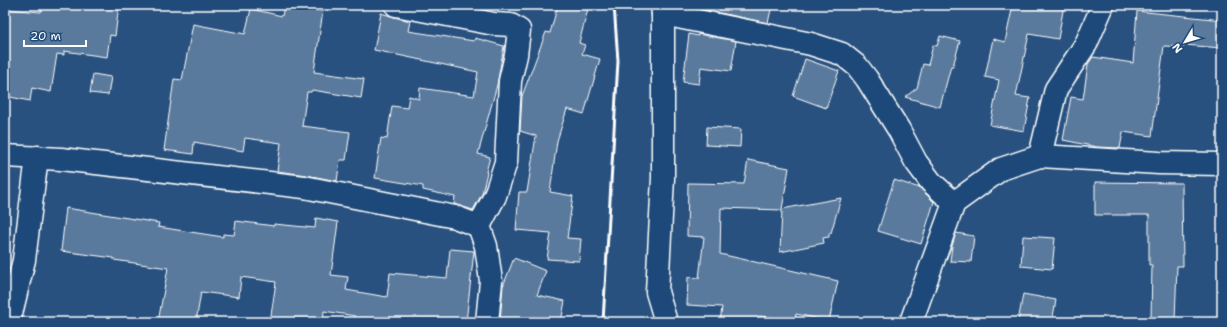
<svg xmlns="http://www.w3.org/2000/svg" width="1227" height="327" viewBox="0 0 1227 327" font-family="'Shantell Sans',sans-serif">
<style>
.building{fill:#5a7a9d;stroke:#fff}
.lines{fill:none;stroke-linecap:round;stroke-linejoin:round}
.minor-casing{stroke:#fff;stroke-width:25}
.minor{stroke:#1f4a7a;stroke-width:22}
.rail{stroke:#fff;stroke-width:3}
</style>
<rect width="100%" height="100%" fill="#28517f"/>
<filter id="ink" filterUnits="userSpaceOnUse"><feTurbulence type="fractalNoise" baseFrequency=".025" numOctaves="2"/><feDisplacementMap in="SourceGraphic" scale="8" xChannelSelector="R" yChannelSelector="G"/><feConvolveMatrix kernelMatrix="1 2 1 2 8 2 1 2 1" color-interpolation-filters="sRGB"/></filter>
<g filter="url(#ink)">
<g class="building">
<path d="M42,5H119L115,36L110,35L107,57L64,51V55L57,54L51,92L32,88L30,101L5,96V9L41,12Z"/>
<path d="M284,5L323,11L314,72L364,79L361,98L312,90L311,92H307L302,126L350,132L346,160H340L337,181L306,175L277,171L281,143L245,138L243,151L194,142L193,154L164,150L174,79L182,80L193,24L245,34L251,9L282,16Z"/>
<path d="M558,5H589L579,43L585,45L582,54L600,59L584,114L567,109L557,141L550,192L573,196L567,238L581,239L579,261L547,259L551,233L516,230L519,192H527L536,136L520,131L522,96L546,32L550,33Z"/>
<path d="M701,5H772L768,23L701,9Z"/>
<path d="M1013,5H1064L1058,39L1029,34L1016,96L1030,98L1024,131L990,125L999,80L985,77L993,39L1005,42Z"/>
<path d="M1137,11L1222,20V48L1184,45V47L1164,46L1152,136L1123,132L1120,148L1097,147L1063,140L1071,97L1083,99L1088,64L1093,57L1133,63Z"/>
<path d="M381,13L394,17L410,21L408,31L474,41L475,38L504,46L497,85L478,154L490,157L486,172H487L482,194L473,210L454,204L455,197L423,190V186L375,178L381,138L387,139L392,106L407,108L409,96L419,99L420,88L474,96L478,72L374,50Z"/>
<path d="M689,34L698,36V34L736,41L731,71L701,67L699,84L683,82Z"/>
<path d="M940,36L960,41L953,66H951L940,107L905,97L917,88L923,64L928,65L933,45L937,46Z"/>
<path d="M805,59L839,71L826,108L793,96Z"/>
<path d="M93,74L111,77L108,95L90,93Z"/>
<path d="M707,127L741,129L740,147L706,145Z"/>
<path d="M748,160L789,168L782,209L841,198L831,233H829V237L823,238L824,243L780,252L782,210L721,208L720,254L838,281L829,321L796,314L795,320L759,316L758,322H720L722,307L687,305L688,277L699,278L704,237L687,236L688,183L744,184Z"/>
<path d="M894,180L920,188L934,202L921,244L878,231Z"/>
<path d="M1095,182L1182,183L1183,266H1177L1175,320L1151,319L1152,265H1149V215H1095Z"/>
<path d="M66,208L159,223L158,227L223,237V234L234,235L236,221L274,226V224L315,228L316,218L338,222L331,275L348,277L346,290L387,297L390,273L447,278L450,249L474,251L466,322H354L355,316L324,311L323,322H270L276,282L241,277L239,297L201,292L196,322H158L168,268L114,260V258L61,251Z"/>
<path d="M956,233L974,236L971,262L950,261L952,246Z"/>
<path d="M1023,236L1055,238L1052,269L1021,266Z"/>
<path d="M514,258L546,271L537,295L565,301L561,322H500L503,286Z"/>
<path d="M1023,294L1056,300L1052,322H1018Z"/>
</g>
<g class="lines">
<defs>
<g id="minor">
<path d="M396,5L494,24L511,25L519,30L516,55L510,81L506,162L495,196L479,226L486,246L491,281L487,322"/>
<path d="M662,5L663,14V178L657,292L666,322"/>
<path d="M663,14L811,44L842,54L857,66L867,79L899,130L916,162L931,182L954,203"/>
<path d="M5,156L61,159L304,187L455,217L479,226"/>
<path d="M1040,156L1159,163L1222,164"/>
<path d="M9,322L24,260L37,157"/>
<path d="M911,322L954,203L1001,169L1040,156L1056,89L1086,44L1103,5"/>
</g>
</defs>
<use href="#minor" class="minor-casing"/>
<use href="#minor" class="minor"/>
<path class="rail" d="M603,322L618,61L614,5"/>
</g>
</g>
<rect width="1227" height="327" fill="none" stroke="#1f4a7a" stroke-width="20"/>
<rect x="10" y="10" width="1207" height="307" fill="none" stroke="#fff" stroke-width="1.5" filter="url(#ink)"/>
<g transform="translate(1185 42) rotate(232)" stroke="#1f4a7a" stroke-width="3" paint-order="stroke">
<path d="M0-3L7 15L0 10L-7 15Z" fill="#ffffff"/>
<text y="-6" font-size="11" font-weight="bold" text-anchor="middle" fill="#ffffff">N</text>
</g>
<path d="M24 40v6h62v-6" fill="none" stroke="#ffffff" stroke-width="2"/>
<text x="30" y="40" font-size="12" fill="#ffffff" stroke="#1f4a7a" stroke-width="3" paint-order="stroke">20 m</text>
</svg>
